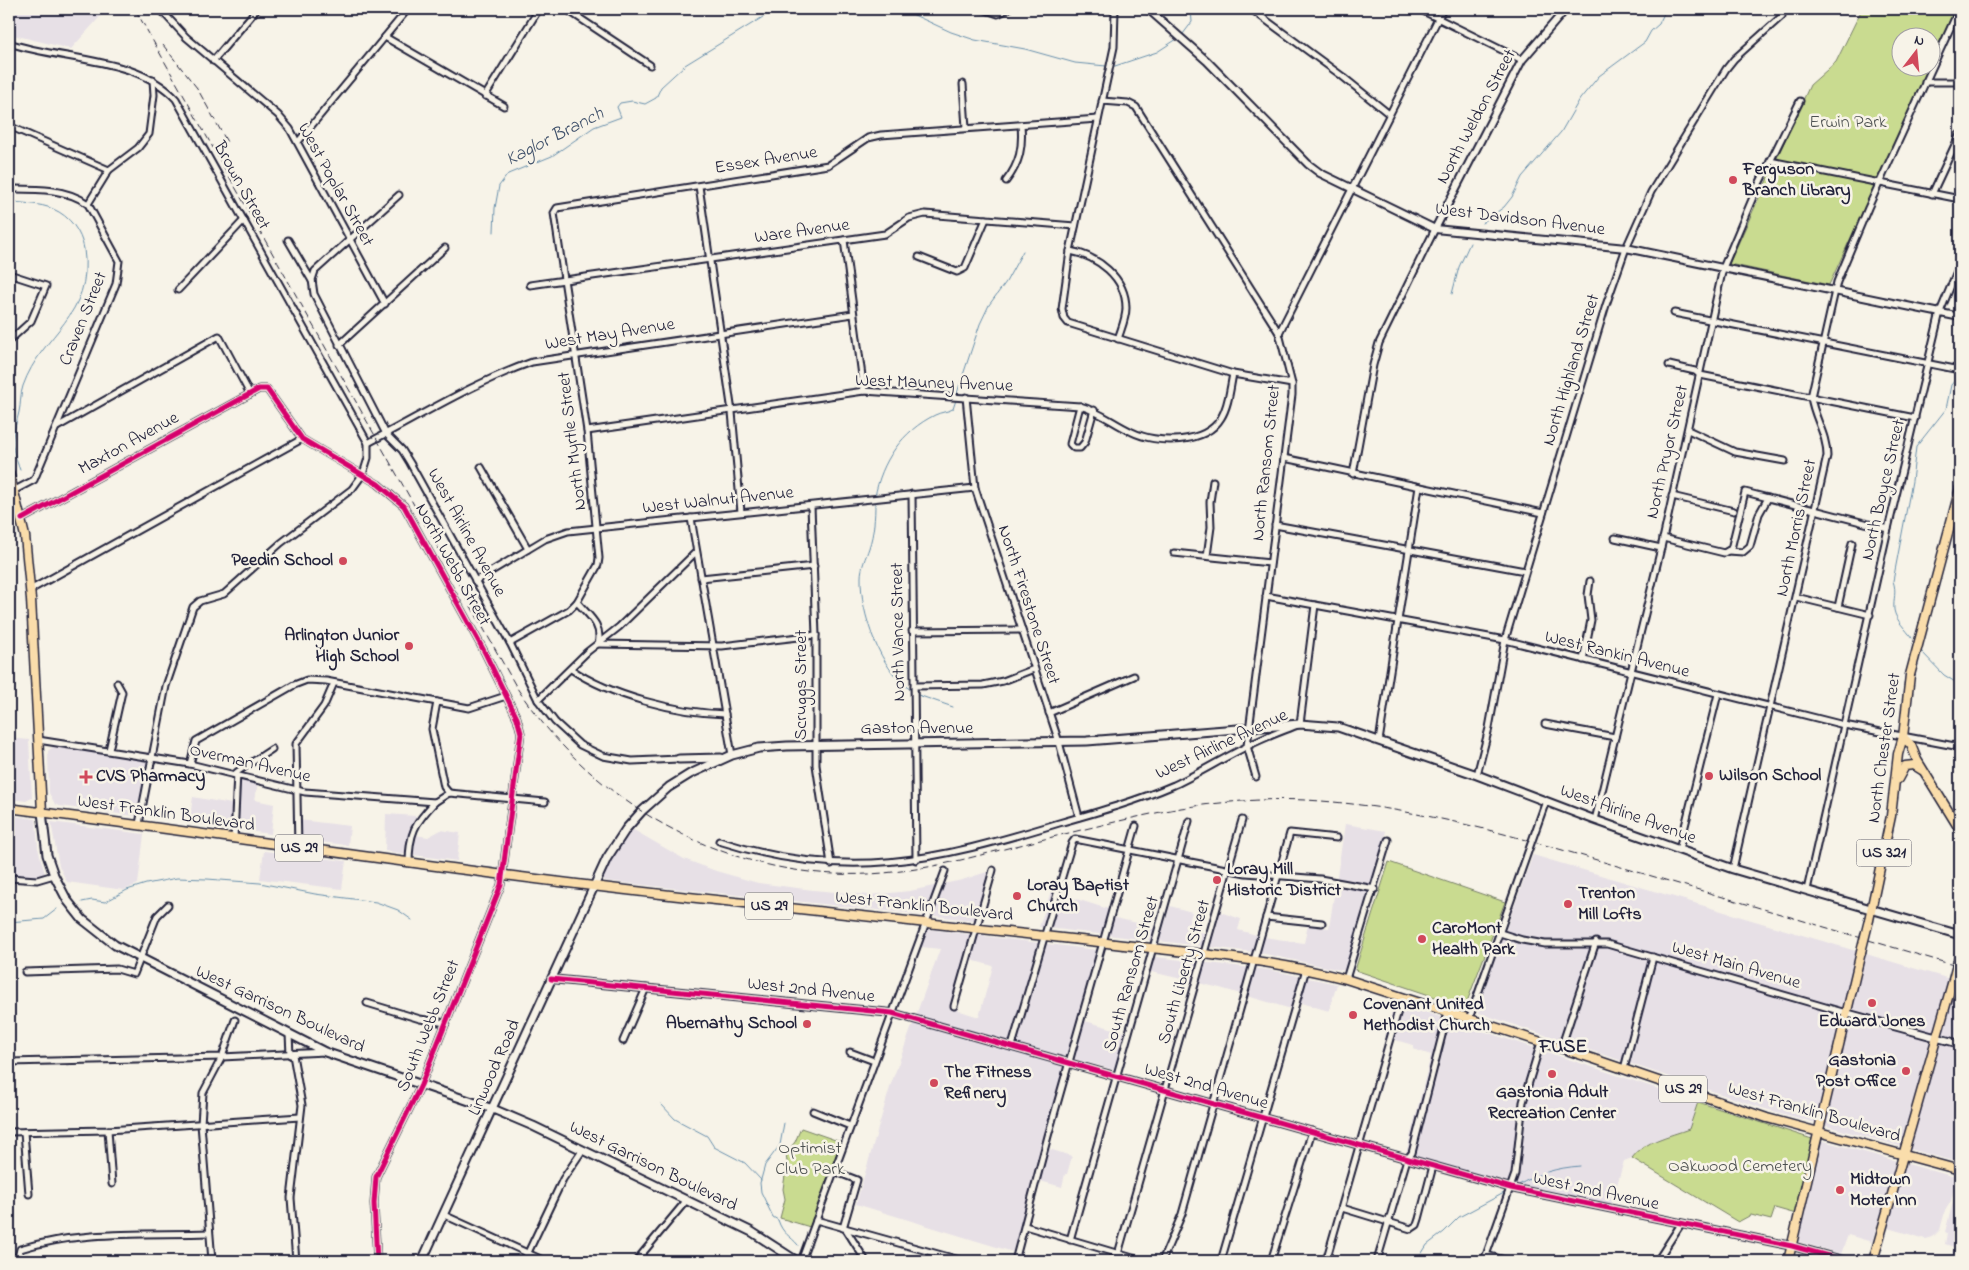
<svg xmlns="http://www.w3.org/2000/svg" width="1969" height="1270" viewBox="0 0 1969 1270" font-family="'Indie Flower',sans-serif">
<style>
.built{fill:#e7e0e6;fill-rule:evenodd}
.green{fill:#c9db90;stroke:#767e66}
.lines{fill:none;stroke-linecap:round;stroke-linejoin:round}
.stream{stroke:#688fac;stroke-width:1}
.minor-casing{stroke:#22223b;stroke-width:9}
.tertiary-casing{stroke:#22223b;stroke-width:10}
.secondary-casing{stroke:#22223b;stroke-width:11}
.primary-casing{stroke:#22223b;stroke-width:11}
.minor{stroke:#f7f3e8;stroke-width:5}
.tertiary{stroke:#f7f3e8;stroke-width:6}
.secondary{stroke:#f7f3e8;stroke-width:7}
.primary{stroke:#faddab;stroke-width:8}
.rail{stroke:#22223b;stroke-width:1;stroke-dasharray:8 4;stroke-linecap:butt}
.primary-bridge-casing{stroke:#22223b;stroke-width:11;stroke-linecap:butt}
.primary-bridge{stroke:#faddab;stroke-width:8}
.cycleway-casing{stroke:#f7f3e8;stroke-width:8}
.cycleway{stroke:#d6006c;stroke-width:5}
.poi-dot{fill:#d1495b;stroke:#f7f3e8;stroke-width:2}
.labels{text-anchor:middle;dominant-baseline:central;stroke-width:5;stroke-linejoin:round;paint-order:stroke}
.shield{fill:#f7f3e8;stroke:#62616f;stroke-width:1}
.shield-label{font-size:16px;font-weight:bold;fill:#22223b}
.street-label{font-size:18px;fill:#22223b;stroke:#f7f3e8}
.park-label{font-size:18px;fill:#4c5050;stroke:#f7f3e8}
.poi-label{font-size:18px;font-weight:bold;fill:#22223b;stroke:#f7f3e8;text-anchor:start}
.water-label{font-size:19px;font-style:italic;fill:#3f506a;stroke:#f7f3e8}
.neighbourhood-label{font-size:19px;font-weight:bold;fill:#22223b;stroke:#f7f3e8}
</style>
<rect width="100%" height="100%" fill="#f7f3e8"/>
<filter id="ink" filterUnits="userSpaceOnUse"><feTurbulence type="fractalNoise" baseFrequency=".02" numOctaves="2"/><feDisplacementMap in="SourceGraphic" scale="10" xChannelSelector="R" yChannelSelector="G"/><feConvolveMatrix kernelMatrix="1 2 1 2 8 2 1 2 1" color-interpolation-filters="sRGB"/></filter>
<g filter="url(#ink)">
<g class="built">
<path d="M9,9H107L71,49L9,34Z"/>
<path d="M9,738L29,740L32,798L26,801L9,799Z"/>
<path d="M54,746L149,759L135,816L60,806L55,804L49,793L48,751Z"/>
<path d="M239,778L258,782L255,800L274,804L271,834L189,823L193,797L237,805Z"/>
<path d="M386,814L416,816L409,834L428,837L441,830L460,833L457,861L385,851Z"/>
<path d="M9,815L36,819L38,848L45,874L27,877L9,874Z"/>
<path d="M299,820L350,826L348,845L299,840Z"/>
<path d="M51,822L144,834L138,884L124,890L67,882L59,866Z"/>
<path d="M1345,824L1386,831L1374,883L1345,971L1261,953L1039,927L1051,891L1108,909L1107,916L1163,929L1170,906L1192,912L1187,928L1214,936L1220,912L1241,919L1238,930L1264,937L1304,943L1308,925L1329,928Z"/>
<path d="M632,829L684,859L716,871L758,883L813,890L869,895L910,891L962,880L996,869L982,921L605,881L603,877L608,866Z"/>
<path d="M264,851L346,861L342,889L260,879Z"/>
<path d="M1533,855L1960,982V1163L1762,1108L1479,1013L1477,1008Z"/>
<path d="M928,929L1105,951L1085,1021L1125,1032L1114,1070L1074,1059L1049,1149L1072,1156L1067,1174H1065L1062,1187L1033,1179L1013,1252L856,1204L891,1084L940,949L921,947ZM971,960L993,966L979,1017L957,1010Z"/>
<path d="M1147,956L1270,970L1337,984L1329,1011L1301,1003L1298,1011L1220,988L1143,970Z"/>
<path d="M1395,1002L1698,1102L1689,1129L1652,1142L1632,1158L1624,1161L1611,1205L1517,1185L1406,1154L1431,1055L1413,1049V1045L1385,1037Z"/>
<path d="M1820,1140L1955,1177V1186L1951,1201L1945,1211L1940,1230L1933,1237L1926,1239L1877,1225L1872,1242L1848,1235L1841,1254L1795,1241Z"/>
<path d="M1960,1175V1261H1950L1954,1247L1945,1244L1947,1233L1945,1232Z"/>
</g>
<g class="green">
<path d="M1862,9H1956L1932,62V38H1902V68H1929L1829,285L1729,264L1810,85L1836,62Z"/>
<path d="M1389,862L1505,902L1465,1007L1355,970Z"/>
<path d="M1698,1102L1812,1139L1796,1214L1775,1208L1771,1220L1751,1215L1738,1222L1632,1158C1644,1141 1670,1136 1689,1129Z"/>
<path d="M801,1128L841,1142L810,1227L780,1218L785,1199L783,1189L787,1162L786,1153L795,1142Z"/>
</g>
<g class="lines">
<g class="stream">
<path d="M901,9L951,32L975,40L1025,49L1075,63L1106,66"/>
<path d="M1183,34L1192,22L1191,9"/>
<path d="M1115,66L1157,52L1177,39"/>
<path d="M9,201C23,204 40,203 53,209C70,216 81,232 84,249C94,317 42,332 23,386C20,394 21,404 19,412C12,440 9,441 20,470"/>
<path d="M1482,223L1504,207L1512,197L1522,177L1561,132L1580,99L1599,76L1645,42L1651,31L1659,24L1666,9"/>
<path d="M494,232L495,208L499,186L508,174L552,156L594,127L621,117L617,107L620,103L632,101L645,104L656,98L661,87L685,65L776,9"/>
<path d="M1452,294L1459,267L1470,243"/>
<path d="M957,393L980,324L989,305L1006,282L1023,251"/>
<path d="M875,497C881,462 902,431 935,415C941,412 947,412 953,409L956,400"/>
<path d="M875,502C875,518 874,533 869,548C866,557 861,567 861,577C860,612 880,671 911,690"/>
<path d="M1912,638C1906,629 1896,621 1894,610C1893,599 1897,592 1893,581L1912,481L1916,447L1946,409L1951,385L1960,374"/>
<path d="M1921,651L1944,675L1960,685"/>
<path d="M918,695L953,707"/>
<path d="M82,902L92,900L105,902L127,890L146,884L177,878L207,879L260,883L315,894L376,902L398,910L412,920"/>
<path d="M9,922L44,919L57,909"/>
<path d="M661,1104L675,1119L707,1136L714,1147L745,1163L761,1180"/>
<path d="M784,1123L780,1145L765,1165L760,1183L761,1192L773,1217L778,1220C783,1235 790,1235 798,1245"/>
<path d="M1517,1186C1538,1173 1556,1168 1580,1166"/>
<path d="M812,1257L817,1261"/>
<path d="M1417,1261L1427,1245L1444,1232L1459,1217L1504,1193"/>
</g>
<defs>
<g id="minor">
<path d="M160,9L186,37L278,115L290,129L385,304"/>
<path d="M566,9L650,65"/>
<path d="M983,9L998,14L1008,9"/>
<path d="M1115,9L1114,47L1070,251L1062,309L1064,318L1068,323L1233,374L1292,384"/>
<path d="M1419,9L1522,60"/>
<path d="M1255,12L1342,76L1389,114"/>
<path d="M385,37L504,106"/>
<path d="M9,43C61,61 137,56 176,99L368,443V458L363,474L352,489L281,543L224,594L200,601L193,607L166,686L139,824"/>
<path d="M213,61L257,9"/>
<path d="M1925,82H1960"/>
<path d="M963,84L966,128"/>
<path d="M485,96L539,9"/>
<path d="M1102,101L1128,103L1136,107L1279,333"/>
<path d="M9,126L109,170"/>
<path d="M298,142L408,9"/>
<path d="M1770,161L1960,199"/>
<path d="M1006,181C1020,163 1023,147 1021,125"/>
<path d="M699,186L732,412L741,512"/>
<path d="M9,189C35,189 66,188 88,204"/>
<path d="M1932,194L1960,134"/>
<path d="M399,195L315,271L312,280L314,294L386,434L402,450L410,463L510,643L538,700L555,722L580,745L603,756L632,761L679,759"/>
<path d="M88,204L109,170L138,148L149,134L154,95L153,80"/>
<path d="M288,240L312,281"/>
<path d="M844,240L864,391"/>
<path d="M1070,251C1097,256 1126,277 1126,308C1126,319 1121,329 1118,339"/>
<path d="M919,257L957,272L965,268L986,219"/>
<path d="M9,274L46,286L31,321L9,341"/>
<path d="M530,285L878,235L885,234L909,218L925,214L1075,226"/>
<path d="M178,290L244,220"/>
<path d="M1674,313L1960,370"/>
<path d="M339,345L445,248"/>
<path d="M1669,365L1695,371L1700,375L1915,418"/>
<path d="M966,397L975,488L1059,742L1079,817"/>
<path d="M1080,406L1070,444L1074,448H1080L1085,442L1094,410"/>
<path d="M57,427L219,336L250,394"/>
<path d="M1688,430L1735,452L1785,461"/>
<path d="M587,431L864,391L1080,406C1099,411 1114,424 1132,432C1156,444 1205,445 1221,418C1229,405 1230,388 1233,374"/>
<path d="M368,443C422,415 475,382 532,362L853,314"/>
<path d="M1284,458L1543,513"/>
<path d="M481,467L528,549"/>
<path d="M1353,474L1373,365L1379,343L1435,229"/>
<path d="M15,490L34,480L116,284L119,261L88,204"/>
<path d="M912,494L916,860"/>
<path d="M1672,496L1734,511"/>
<path d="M811,506L816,635V765L831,864"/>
<path d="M691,518L732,755"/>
<path d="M22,519L259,389H267L302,439L378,484L404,506L484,651L517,718L521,733L501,885L421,1085L376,1177L374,1203L377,1261"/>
<path d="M1275,525L1525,571"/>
<path d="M1615,538L1661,548"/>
<path d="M1663,538L1724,553L1731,549L1745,492L1888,529"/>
<path d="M1728,551L1743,552L1750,546L1759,514L1768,498"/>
<path d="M1174,553L1270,563"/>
<path d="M1207,556L1211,527L1210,502L1213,481"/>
<path d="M701,578L814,566"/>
<path d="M475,581L545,539L568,531L975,488"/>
<path d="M30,590L302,439"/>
<path d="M1266,596L1505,640L1844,725L1960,747"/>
<path d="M1796,597L1870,615"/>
<path d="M577,602C589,616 603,625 598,644L722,646L816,635"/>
<path d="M1838,607L1852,543"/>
<path d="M912,631L1021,630"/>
<path d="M510,643L569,610L577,602L598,565L599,558L587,431L554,213L557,208L828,165L868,138L881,135L1098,119"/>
<path d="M1583,660L1591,620L1588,595L1590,581"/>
<path d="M571,669C610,696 678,713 725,714"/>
<path d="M914,686L983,685L1003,681L1034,669"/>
<path d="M538,700L587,652L619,627L696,552"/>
<path d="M437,702L432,729L444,787L449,793"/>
<path d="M1049,713L1134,676"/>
<path d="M1545,724L1615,737"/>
<path d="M38,740L190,764L305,792L435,802L449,793L545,802"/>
<path d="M1379,741L1419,487"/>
<path d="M109,750L122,692L117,683"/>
<path d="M190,764L196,741L294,685L307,680L326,681L469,708L506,696"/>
<path d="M1477,775L1489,728L1505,640L1606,305L1626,248L1651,192L1726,69L1734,59L1782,16"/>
<path d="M1256,777L1247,746L1292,395V384L1279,333L1443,9"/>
<path d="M1595,820L1661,548L1723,268L1756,190L1800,101"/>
<path d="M234,839L237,772L272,749"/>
<path d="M719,841C846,882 935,861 1059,823C1098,812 1137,801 1174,785C1200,773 1223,758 1248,746C1265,737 1283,731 1300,724L1315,605"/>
<path d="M298,848L296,744L324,706L334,683"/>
<path d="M1679,850L1718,694"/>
<path d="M409,863C409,833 415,823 435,802"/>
<path d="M1733,869L1827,456C1827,434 1814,418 1811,397L1837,282L1868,208L1959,9"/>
<path d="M9,878L37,880L54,875"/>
<path d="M1807,890L1888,529L1940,312L1960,264"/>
<path d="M1266,917L1322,923"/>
<path d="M1500,933L1522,940L1545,944H1607L1846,1013"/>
<path d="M25,972L117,969L134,974L157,916L168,905"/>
<path d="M1346,979L1388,840"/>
<path d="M367,1003L420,1019L446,1023"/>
<path d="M954,1006L993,870"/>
<path d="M1469,1019L1546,801"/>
<path d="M289,1034L290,1055"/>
<path d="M623,1041L646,988"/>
<path d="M1012,1046L1072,843L1075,839L1246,873L1320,879L1375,889"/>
<path d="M1561,1048L1596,942"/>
<path d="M850,1052L874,1061"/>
<path d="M293,1055L302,1105L291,1198L296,1261"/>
<path d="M9,1062L222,1057L325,1052"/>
<path d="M1624,1069L1653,957"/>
<path d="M813,1111L850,1126"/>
<path d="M108,1130L112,1184"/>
<path d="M9,1132L108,1130L300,1117"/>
<path d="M24,1132L29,1194"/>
<path d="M834,1171L857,1180L843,1228"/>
<path d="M1342,1208L1411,1229L1417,1225L1419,1219L1433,1166"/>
<path d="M444,1215L545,1261"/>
<path d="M816,1220L963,1261"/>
<path d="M1025,1226L1143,1261"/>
<path d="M845,1228L866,1261"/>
<path d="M1070,1240L1189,821"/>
<path d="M1118,1254L1242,820"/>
<path d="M1486,1255L1509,1261"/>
<path d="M17,1261L20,1249C79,1230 148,1235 209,1233"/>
<path d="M212,1261L201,1124L203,1093L222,1057L235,1020"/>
<path d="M524,1261L563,1179L582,1151"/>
<path d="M636,1261L686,1201"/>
<path d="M801,1261L945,871"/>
<path d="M1015,1261L1048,1136L1136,826"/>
<path d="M1162,1261L1182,1214L1290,833L1337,838"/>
<path d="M1221,1261L1306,969"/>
<path d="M1271,1261L1312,1131"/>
<path d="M1326,1261L1402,997"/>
<path d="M1377,1261L1407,1159L1412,1153L1448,1012"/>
<path d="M1484,1261L1515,1174L1523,1102L1541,1042"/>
<path d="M1657,1261L1681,1224"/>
</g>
<g id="tertiary">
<path d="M1148,9L1207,61L1308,164L1320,173L1435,229L1626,248L1960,317"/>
<path d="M1435,229L1522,60L1566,9"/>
<path d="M551,979L892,1013L1511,1188L1792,1246L1846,1261"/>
<path d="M1846,1013L1960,1044"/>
</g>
<g id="secondary">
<path d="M679,759L721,758"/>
<path d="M42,812L47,855L54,875L67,900L82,919L115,945L325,1052L493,1109L533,1126L752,1232L797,1261"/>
<path d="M422,1261L607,858L626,829L642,811L669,787L690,774L732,755L759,748L787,746L1087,741L1300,724L1338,727L1477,775L1595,820L1733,869L1960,935"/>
</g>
<g id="primary">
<path d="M9,472L25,536L31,599L42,812"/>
<path d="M1903,737L1911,745L1917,760L1960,830"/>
<path d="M1898,779L1905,766L1914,765L1922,770"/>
<path d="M9,808C251,839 492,877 735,902C856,915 977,928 1099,942C1181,952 1266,958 1346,979L1594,1059L1767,1118L1960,1170"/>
<path d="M1869,920L1891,816L1898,754L1903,737L1910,675L1960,488"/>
<path d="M1788,1261L1861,952"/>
<path d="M1873,1261L1953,980"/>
</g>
</defs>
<use href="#minor" class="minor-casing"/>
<use href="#tertiary" class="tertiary-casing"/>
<use href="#secondary" class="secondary-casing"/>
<use href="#primary" class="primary-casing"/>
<use href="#minor" class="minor"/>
<use href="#tertiary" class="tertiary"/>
<use href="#secondary" class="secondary"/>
<use href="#primary" class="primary"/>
<g class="rail">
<path d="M135,9L517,688C600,814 749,892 901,871C937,867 973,857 1008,848C1065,834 1123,819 1181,808C1222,802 1263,798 1305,800C1424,806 1541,844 1655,877C1757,907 1858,937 1960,967"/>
<path d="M163,45L197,88L227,142"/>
</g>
<defs>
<g id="primary-bridge">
<path d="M1861,952L1869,920"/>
<path d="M1953,980L1960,953"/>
</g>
</defs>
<use href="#primary-bridge" class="primary-bridge-casing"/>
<use href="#primary-bridge" class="primary-bridge"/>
<defs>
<g id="cycleway">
<path d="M22,519L259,389H267L302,439L378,484L404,506L484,651L517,718L521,733L501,885L421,1085L376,1177L374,1203L377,1261"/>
<path d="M551,979L892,1013L1511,1188L1792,1246L1846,1261"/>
</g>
</defs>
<use href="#cycleway" class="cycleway-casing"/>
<use href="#cycleway" class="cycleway"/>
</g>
</g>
<g class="poi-dot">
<circle cx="1733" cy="180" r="5"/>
<circle cx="343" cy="561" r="5"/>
<circle cx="409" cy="646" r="5"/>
<circle cx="1709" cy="776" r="5"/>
<path d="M83.5 769.5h5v5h5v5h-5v5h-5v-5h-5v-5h5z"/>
<circle cx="1217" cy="880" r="5"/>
<circle cx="1017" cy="896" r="5"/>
<circle cx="1568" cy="904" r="5"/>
<circle cx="1422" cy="939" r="5"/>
<circle cx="1872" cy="1003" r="5"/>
<circle cx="1353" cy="1015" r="5"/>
<circle cx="807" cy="1024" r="5"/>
<circle cx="1906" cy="1071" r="5"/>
<circle cx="1552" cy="1074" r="5"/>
<circle cx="934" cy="1083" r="5"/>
<circle cx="1840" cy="1190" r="5"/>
</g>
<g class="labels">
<g class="shield">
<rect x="275" y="834.5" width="48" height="27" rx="4"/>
<rect x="1856.5" y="839.5" width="55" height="27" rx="4"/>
<rect x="745" y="892.5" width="48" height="27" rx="4"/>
<rect x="1659" y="1075.5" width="48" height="27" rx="4"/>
</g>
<g class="shield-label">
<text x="299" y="848">US 29</text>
<text x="1884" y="853">US 321</text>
<text x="769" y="906">US 29</text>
<text x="1683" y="1089">US 29</text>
</g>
<g class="street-label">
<text transform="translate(1477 117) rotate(-62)">North Weldon Street</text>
<text transform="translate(766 161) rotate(-9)">Essex Avenue</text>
<text transform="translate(335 185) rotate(61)">West Poplar Street</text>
<text transform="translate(241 186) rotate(61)">Brown Street</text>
<text transform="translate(1520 220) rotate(7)">West Davidson Avenue</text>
<text transform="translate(802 232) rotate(-8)">Ware Avenue</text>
<text transform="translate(84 319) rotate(-68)">Craven Street</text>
<text transform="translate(610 335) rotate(-9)">West May Avenue</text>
<text transform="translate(1572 370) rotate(-73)">North Highland Street</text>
<text transform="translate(934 384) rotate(2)">West Mauney Avenue</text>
<text transform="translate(573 441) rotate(-97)">North Myrtle Street</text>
<text transform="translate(129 444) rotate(-29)">Maxton Avenue</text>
<text transform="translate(1668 452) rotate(-77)">North Pryor Street</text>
<text transform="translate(1267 463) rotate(-84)">North Ransom Street</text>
<text transform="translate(1884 490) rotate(-77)">North Boyce Street</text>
<text transform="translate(718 501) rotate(-6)">West Walnut Avenue</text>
<text transform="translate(1797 528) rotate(-78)">North Morris Street</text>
<text transform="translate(466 533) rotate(61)">West Airline Avenue</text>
<text transform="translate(452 565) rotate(61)">North Webb Street</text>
<text transform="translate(1028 605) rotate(72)">North Firestone Street</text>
<text transform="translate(899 632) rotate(-91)">North Vance Street</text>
<text transform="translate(1617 655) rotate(14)">West Rankin Avenue</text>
<text transform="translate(802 685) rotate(-90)">Scruggs Street</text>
<text x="917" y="729">Gaston Avenue</text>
<text transform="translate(1222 745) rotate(-25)">West Airline Avenue</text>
<text transform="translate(1885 748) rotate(-82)">North Chester Street</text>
<text transform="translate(250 764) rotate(13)">Overman Avenue</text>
<text transform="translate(166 814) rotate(8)">West Franklin Boulevard</text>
<text transform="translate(1628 815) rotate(20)">West Airline Avenue</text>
<text transform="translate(924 907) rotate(6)">West Franklin Boulevard</text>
<text transform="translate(1736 966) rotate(16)">West Main Avenue</text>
<text transform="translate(1185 972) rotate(-74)">South Liberty Street</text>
<text transform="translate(1132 974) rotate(-74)">South Ransom Street</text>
<text transform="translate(811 991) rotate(6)">West 2nd Avenue</text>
<text transform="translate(280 1010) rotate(25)">West Garrison Boulevard</text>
<text transform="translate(429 1026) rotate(-68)">South Webb Street</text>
<text transform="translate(495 1068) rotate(-66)">Linwood Road</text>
<text transform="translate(1206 1087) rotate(16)">West 2nd Avenue</text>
<text transform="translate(1814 1113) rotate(16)">West Franklin Boulevard</text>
<text transform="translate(653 1167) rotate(26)">West Garrison Boulevard</text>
<text transform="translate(1596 1192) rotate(12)">West 2nd Avenue</text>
</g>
<g class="park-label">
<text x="1848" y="123">Erwin Park</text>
<text x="810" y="1149">Optimist<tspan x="810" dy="21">Club Park</tspan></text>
<text x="1740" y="1167">Oakwood Cemetery</text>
</g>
<g class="poi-label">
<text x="1743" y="170">Ferguson<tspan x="1743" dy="21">Branch Library</tspan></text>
<text x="333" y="561" text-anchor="end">Peedin School</text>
<text x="399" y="636" text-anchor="end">Arlington Junior<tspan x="399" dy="21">High School</tspan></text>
<text x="1719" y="776">Wilson School</text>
<text x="96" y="777">CVS Pharmacy</text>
<text x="1227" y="870">Loray Mill<tspan x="1227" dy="21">Historic District</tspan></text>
<text x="1027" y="886">Loray Baptist<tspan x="1027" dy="21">Church</tspan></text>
<text x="1578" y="894">Trenton<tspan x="1578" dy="21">Mill Lofts</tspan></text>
<text x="1432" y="929">CaroMont<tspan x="1432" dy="21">Health Park</tspan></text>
<text x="1363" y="1005">Covenant United<tspan x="1363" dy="21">Methodist Church</tspan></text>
<text x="1872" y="1022" text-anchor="middle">Edward Jones</text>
<text x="797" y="1024" text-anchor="end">Abernathy School</text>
<text x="1896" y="1061" text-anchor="end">Gastonia<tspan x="1896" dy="21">Post Office</tspan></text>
<text x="944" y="1073">The Fitness<tspan x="944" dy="21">Refinery</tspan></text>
<text x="1552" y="1093" text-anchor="middle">Gastonia Adult<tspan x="1552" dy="21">Recreation Center</tspan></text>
<text x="1850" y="1180">Midtown<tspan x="1850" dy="21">Moter Inn</tspan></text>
</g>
<g class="water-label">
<text transform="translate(555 137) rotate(-27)">Kaglor Branch</text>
</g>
<g class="neighbourhood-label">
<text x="1563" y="1047">FUSE</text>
</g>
</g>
<rect width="1969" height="1270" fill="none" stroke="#f7f3e8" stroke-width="30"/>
<rect x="15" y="15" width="1939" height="1240" fill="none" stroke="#22223b" stroke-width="2" filter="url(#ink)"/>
<g transform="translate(1916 52) rotate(16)"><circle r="24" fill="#f7f3e8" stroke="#a29fa3"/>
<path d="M0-4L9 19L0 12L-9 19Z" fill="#d1495b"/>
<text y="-8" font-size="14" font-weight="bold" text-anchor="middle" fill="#22223b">N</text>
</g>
</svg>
